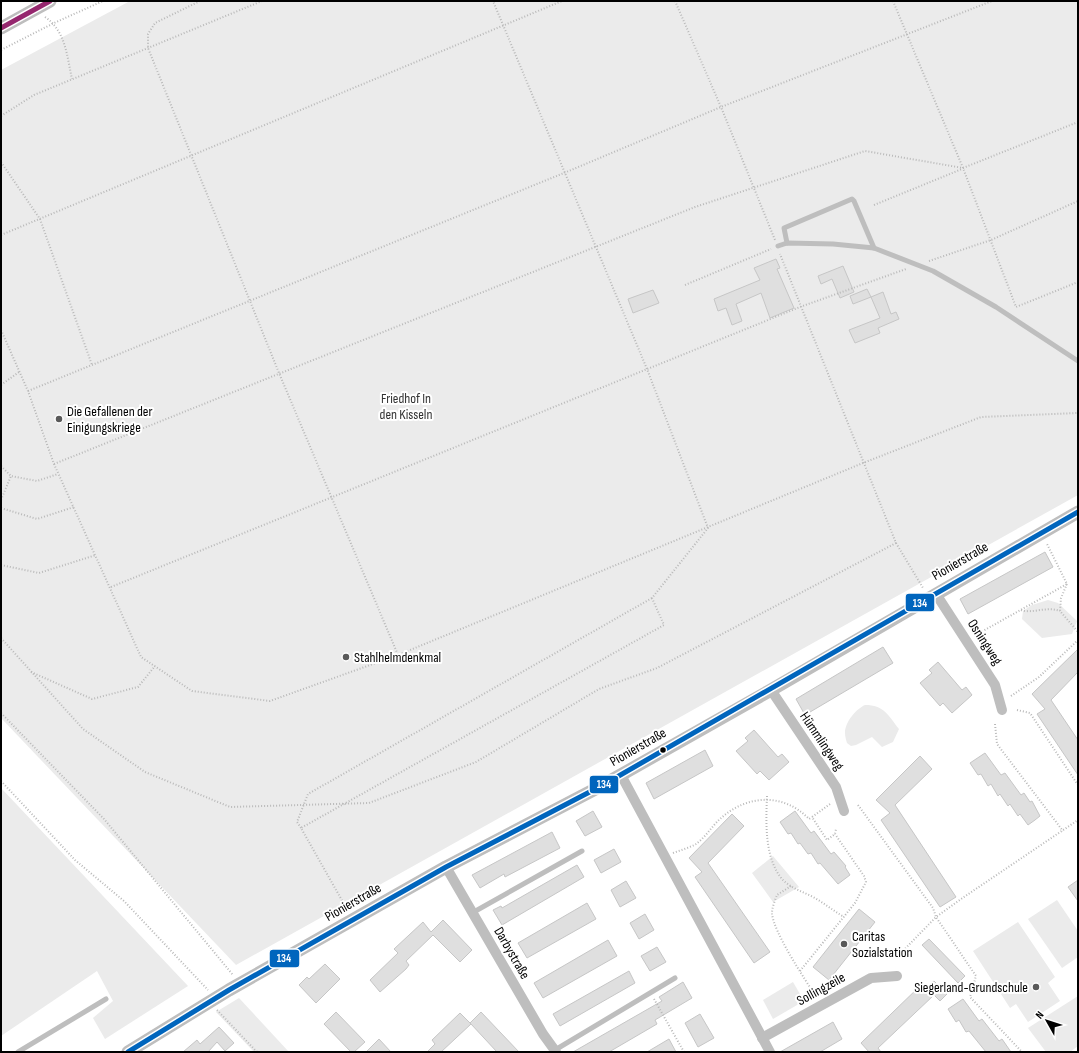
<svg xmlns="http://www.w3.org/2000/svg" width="1079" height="1053" viewBox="0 0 1079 1053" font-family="'Sofia Sans Condensed',sans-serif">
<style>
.green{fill:#ebebeb}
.building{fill:#dfdfdf;stroke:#c6c6c6}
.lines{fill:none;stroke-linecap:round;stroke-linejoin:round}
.path{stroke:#b9b9b9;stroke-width:2;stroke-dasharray:1 2;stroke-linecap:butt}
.service{stroke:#bebebe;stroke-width:5}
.minor{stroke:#bebebe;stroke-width:10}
.tertiary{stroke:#bebebe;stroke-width:13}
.bus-1-casing{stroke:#fff;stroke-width:8}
.bus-2-casing{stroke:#fff;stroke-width:8}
.bus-1{stroke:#0065bd;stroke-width:5}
.bus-2{stroke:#95276e;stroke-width:5}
.poi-dot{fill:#595959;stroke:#fff;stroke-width:1.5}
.bus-dot{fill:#000;stroke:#fff;stroke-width:1.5}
.labels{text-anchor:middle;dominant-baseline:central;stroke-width:4;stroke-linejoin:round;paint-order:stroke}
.park-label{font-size:14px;fill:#323232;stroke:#fff}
.poi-label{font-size:14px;fill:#000;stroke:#fff;text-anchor:start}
.street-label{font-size:14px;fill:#000;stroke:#fff}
.line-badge{stroke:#fff;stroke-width:1.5}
.badge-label{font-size:11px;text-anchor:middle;font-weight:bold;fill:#fff}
</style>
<rect width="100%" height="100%" fill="#fff"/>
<g class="green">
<path d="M130,1H1078V495L236,965L1,718V70Z"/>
<path d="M1048,600L1058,603L1077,621L1072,634L1042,638L1022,619L1023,611L1032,605Z"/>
<path d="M865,705C884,705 888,715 899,729L893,742L882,747L872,737L856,745L851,746L847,743C846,740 845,736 845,733C845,722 856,709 865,705Z"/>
<path d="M1,788L188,986L105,1039L93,1018L113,1001L97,971L1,1036Z"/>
<path d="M773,856L799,887L773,902L752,873Z"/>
<path d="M1057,900L1078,931V957L1062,968L1028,919Z"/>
<path d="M1018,922L1055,977L1048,983L1060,1001L1028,1022L1016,1004L1010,1008L973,951Z"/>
<path d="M793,982L804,1001L773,1019L763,1000Z"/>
<path d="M1078,996V1046L1070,1052H1046L1028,1028Z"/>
<path d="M239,998L289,1052H254L216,1012Z"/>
</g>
<g class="building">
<path d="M776,259L780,268L777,269L794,308L770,318L761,293L736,304L742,321L732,325L726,308L718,311L714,299L760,280L754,268Z"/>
<path d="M843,266L854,292L840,298L832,279L821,284L818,276Z"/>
<path d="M867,289L871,297L853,304L850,296Z"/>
<path d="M653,290L659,303L633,313L628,299Z"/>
<path d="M883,292L891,314L896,312L899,319L878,328L880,333L855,343L849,330L880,318L871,297Z"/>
<path d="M1045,552L1053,567L968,614L960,599Z"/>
<path d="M883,647L893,663L805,715L796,699Z"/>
<path d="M1078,649V672L1051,700L1078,740V775L1037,714L1045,709L1032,694Z"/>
<path d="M938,662L962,690L966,687L972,695L952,713L943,703L940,706L920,683L932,673L929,670Z"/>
<path d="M754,730L778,757L782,754L789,762L769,780L760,771L757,774L736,751L748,741L745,738Z"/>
<path d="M705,750L713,766L654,799L646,783Z"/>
<path d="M985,753L1001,775L1005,773L1021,795L1024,793L1030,802L1032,801L1040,816L1035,820L1028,825L1020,814L1018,816L1010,804L1008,806L1000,794L998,796L991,784L988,786L981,774L978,775L970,763Z"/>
<path d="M920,756L932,769L895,805L956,897L940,907L881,820L890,813L876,800Z"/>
<path d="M593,811L602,827L585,836L576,821Z"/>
<path d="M795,811L811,833L814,831L831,854L834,852L846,866L845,867L850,875L838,884L820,863L818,864L811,853L808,854L800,843L798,844L791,833L788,834L780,822Z"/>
<path d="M732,814L744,826L708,863L770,952L754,963L695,877L702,872L689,858Z"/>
<path d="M552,832L560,848L505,877L504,874L480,888L472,875Z"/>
<path d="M614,849L621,862L601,873L594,860Z"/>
<path d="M577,865L584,877L502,925L493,910L501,906L502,908Z"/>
<path d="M1078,880V901L1068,887Z"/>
<path d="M626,881L636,898L620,907L611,890Z"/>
<path d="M587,903L596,919L527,958L518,943Z"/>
<path d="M859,909L875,922L829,980L813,967Z"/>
<path d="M645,914L654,930L639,939L630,923Z"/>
<path d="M443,920L472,950L460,962L433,935L406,961L409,965L406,969L380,992L370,980L398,953L394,949L423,922L431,932Z"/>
<path d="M929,939L965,976L958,983L922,945Z"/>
<path d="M608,940L617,956L543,998L534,983Z"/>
<path d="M657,947L666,962L650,971L641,956Z"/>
<path d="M325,964L340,979L316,1003L299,985L307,977L309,979Z"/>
<path d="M629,971L635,983L560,1026L553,1014Z"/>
<path d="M934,981L947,994L940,1001L934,995L878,1048L881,1052H869L861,1043L921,985L925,989Z"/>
<path d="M683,982L692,998L655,1020L657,1024L609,1052H573L662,1001L659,997Z"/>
<path d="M963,999L979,1021L982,1019L999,1041L1002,1039L1011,1052H986L969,1031L966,1032L959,1020L956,1022L948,1009Z"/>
<path d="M336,1012L365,1042L354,1052H351L324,1024Z"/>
<path d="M481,1012L519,1052H497L471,1024L470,1023Z"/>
<path d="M460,1013L471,1024L441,1052H427L435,1044L432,1040Z"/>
<path d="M700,1014L714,1038L698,1047L685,1023Z"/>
<path d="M833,1022L842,1039L820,1052H780Z"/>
<path d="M219,1027L234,1043L225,1051L217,1042L208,1052H183L197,1040L200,1044Z"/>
<path d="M379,1039L391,1052H366Z"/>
<path d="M669,1039L676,1052H647Z"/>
</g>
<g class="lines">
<g class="path">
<path d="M200,1L155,23L148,34V48L279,373L398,655"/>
<path d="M675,1L721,107L775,240"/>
<path d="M893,1L963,168L1016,307L1078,282"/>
<path d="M45,17C66,31 67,57 72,79"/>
<path d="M1,50L54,23L103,1"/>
<path d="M1,116L34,95L262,1"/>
<path d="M1,162L40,219L92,365"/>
<path d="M874,205L962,169"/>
<path d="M1,235L562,1"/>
<path d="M929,261L991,240L1078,201"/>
<path d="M685,285L771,249"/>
<path d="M1,330L28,391L54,464L141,657L192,691L270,701L398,655L863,463L981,417L1078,413"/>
<path d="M1,385L19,372"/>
<path d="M28,391L564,173L721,107L992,1"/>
<path d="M54,464L695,207L865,151L963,168L1078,122"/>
<path d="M1,466L11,476L37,481L58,474"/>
<path d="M1,500L11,476"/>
<path d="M1,508L37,519L74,507"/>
<path d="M896,543L923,588"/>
<path d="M1,565L39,573L96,555"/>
<path d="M1067,584L1061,598L1060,611L1078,632"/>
<path d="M111,587L800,307L906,269"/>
<path d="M1021,610C1033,614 1046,606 1060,611"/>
<path d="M974,636L1067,584L1047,544"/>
<path d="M1,638L83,729L145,772L230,807L369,803L476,762L599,689L657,668L896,543L780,254"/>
<path d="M31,672L92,699L138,687L155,666"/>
<path d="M1011,696L1039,677L1078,640"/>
<path d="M1017,710L1030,713L1078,785"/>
<path d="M1,713L104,819L233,975"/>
<path d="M995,724L997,744L1063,831"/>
<path d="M1,781L75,860L124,901L208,990"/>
<path d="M767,796C766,822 764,859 783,880C792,889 804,892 815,898C825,904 834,911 844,917"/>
<path d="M830,804L812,817L827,840L835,834L836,829"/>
<path d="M858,805L933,908L936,917L961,899L1078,820"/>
<path d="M301,828L297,822L308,794L652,598"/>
<path d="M673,853C681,850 689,848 696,844C705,838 712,826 720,819C746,795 783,792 809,819L812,817"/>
<path d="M791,886L777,895C775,900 772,908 772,913C773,932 806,981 817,998"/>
<path d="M348,911L301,828L664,625L652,598L708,528L647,369L493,1"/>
<path d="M899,958V955L936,917L976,976L970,997L1022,1052"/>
<path d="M800,971L855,903L866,882L864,876L835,834"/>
<path d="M654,999L684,1052"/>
<path d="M217,1010L257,1052"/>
</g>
<g class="service">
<path d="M787,243L784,228L852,199L854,201L874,248"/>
<path d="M778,246L787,243L833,244L874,248L933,271L996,307L1078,361"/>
<path d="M472,913L582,851"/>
<path d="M555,1050L675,978"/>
<path d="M18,1052L106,999"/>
</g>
<g class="minor">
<path d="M936,594L995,685L1002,710"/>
<path d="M771,690L836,787L844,811"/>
<path d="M621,775L770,1052"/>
<path d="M446,867L543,1034L556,1052"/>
<path d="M762,1038L871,978L897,976"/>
</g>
<g class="tertiary">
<path d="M1,28L50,1"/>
<path d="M128,1052L229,990L446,867L603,785L771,690L1078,512"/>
</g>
<defs>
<path id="bus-1" d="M128,1052L229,990L446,867L603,785L1078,512"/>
<path id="bus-2" d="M1,28L50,1"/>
</defs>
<use href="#bus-1" class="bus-1-casing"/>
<use href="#bus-2" class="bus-2-casing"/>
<use href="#bus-1" class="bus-1"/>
<use href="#bus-2" class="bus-2"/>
</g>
<g class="poi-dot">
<circle cx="59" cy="419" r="4"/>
<circle cx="346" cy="657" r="4"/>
<circle cx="844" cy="944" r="4"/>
<circle cx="1036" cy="987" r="4"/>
</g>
<circle class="bus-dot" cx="663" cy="750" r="3.5"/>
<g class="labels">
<g class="park-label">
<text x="406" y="398">Friedhof In<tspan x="406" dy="16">den Kisseln</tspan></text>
</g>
<g class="poi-label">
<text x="67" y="411">Die Gefallenen der<tspan x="67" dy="16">Einigungskriege</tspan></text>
<text x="354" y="657">Stahlhelmdenkmal</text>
<text x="852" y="936">Caritas<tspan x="852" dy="16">Sozialstation</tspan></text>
<text x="1028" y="987" text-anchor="end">Siegerland-Grundschule</text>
</g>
<g class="street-label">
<text transform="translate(960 561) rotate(-30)">Pionierstraße</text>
<text transform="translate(985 642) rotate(57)">Osningweg</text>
<text transform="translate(822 741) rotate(56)">Hümmlingweg</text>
<text transform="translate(638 747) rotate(-30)">Pionierstraße</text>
<text transform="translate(353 902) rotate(-30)">Pionierstraße</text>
<text transform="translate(512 953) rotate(60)">Darbystraße</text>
<text transform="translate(821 989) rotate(-29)">Sollingzeile</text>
</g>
</g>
<g class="line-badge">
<rect x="905" y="593" width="30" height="19" rx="4" fill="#0065bd"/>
<rect x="589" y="775" width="30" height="19" rx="4" fill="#0065bd"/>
<rect x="269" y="949" width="31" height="19" rx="4" fill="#0065bd"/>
</g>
<g class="badge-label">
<text x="920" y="607">134</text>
<text x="604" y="788">134</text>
<text x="284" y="962">134</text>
</g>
<rect width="1079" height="1053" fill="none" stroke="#000000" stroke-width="4"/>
<g transform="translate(1047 1021) rotate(309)" stroke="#ffffff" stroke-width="3" paint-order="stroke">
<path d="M0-3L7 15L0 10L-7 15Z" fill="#000000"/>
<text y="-6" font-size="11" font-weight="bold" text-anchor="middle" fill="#000000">N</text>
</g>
</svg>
